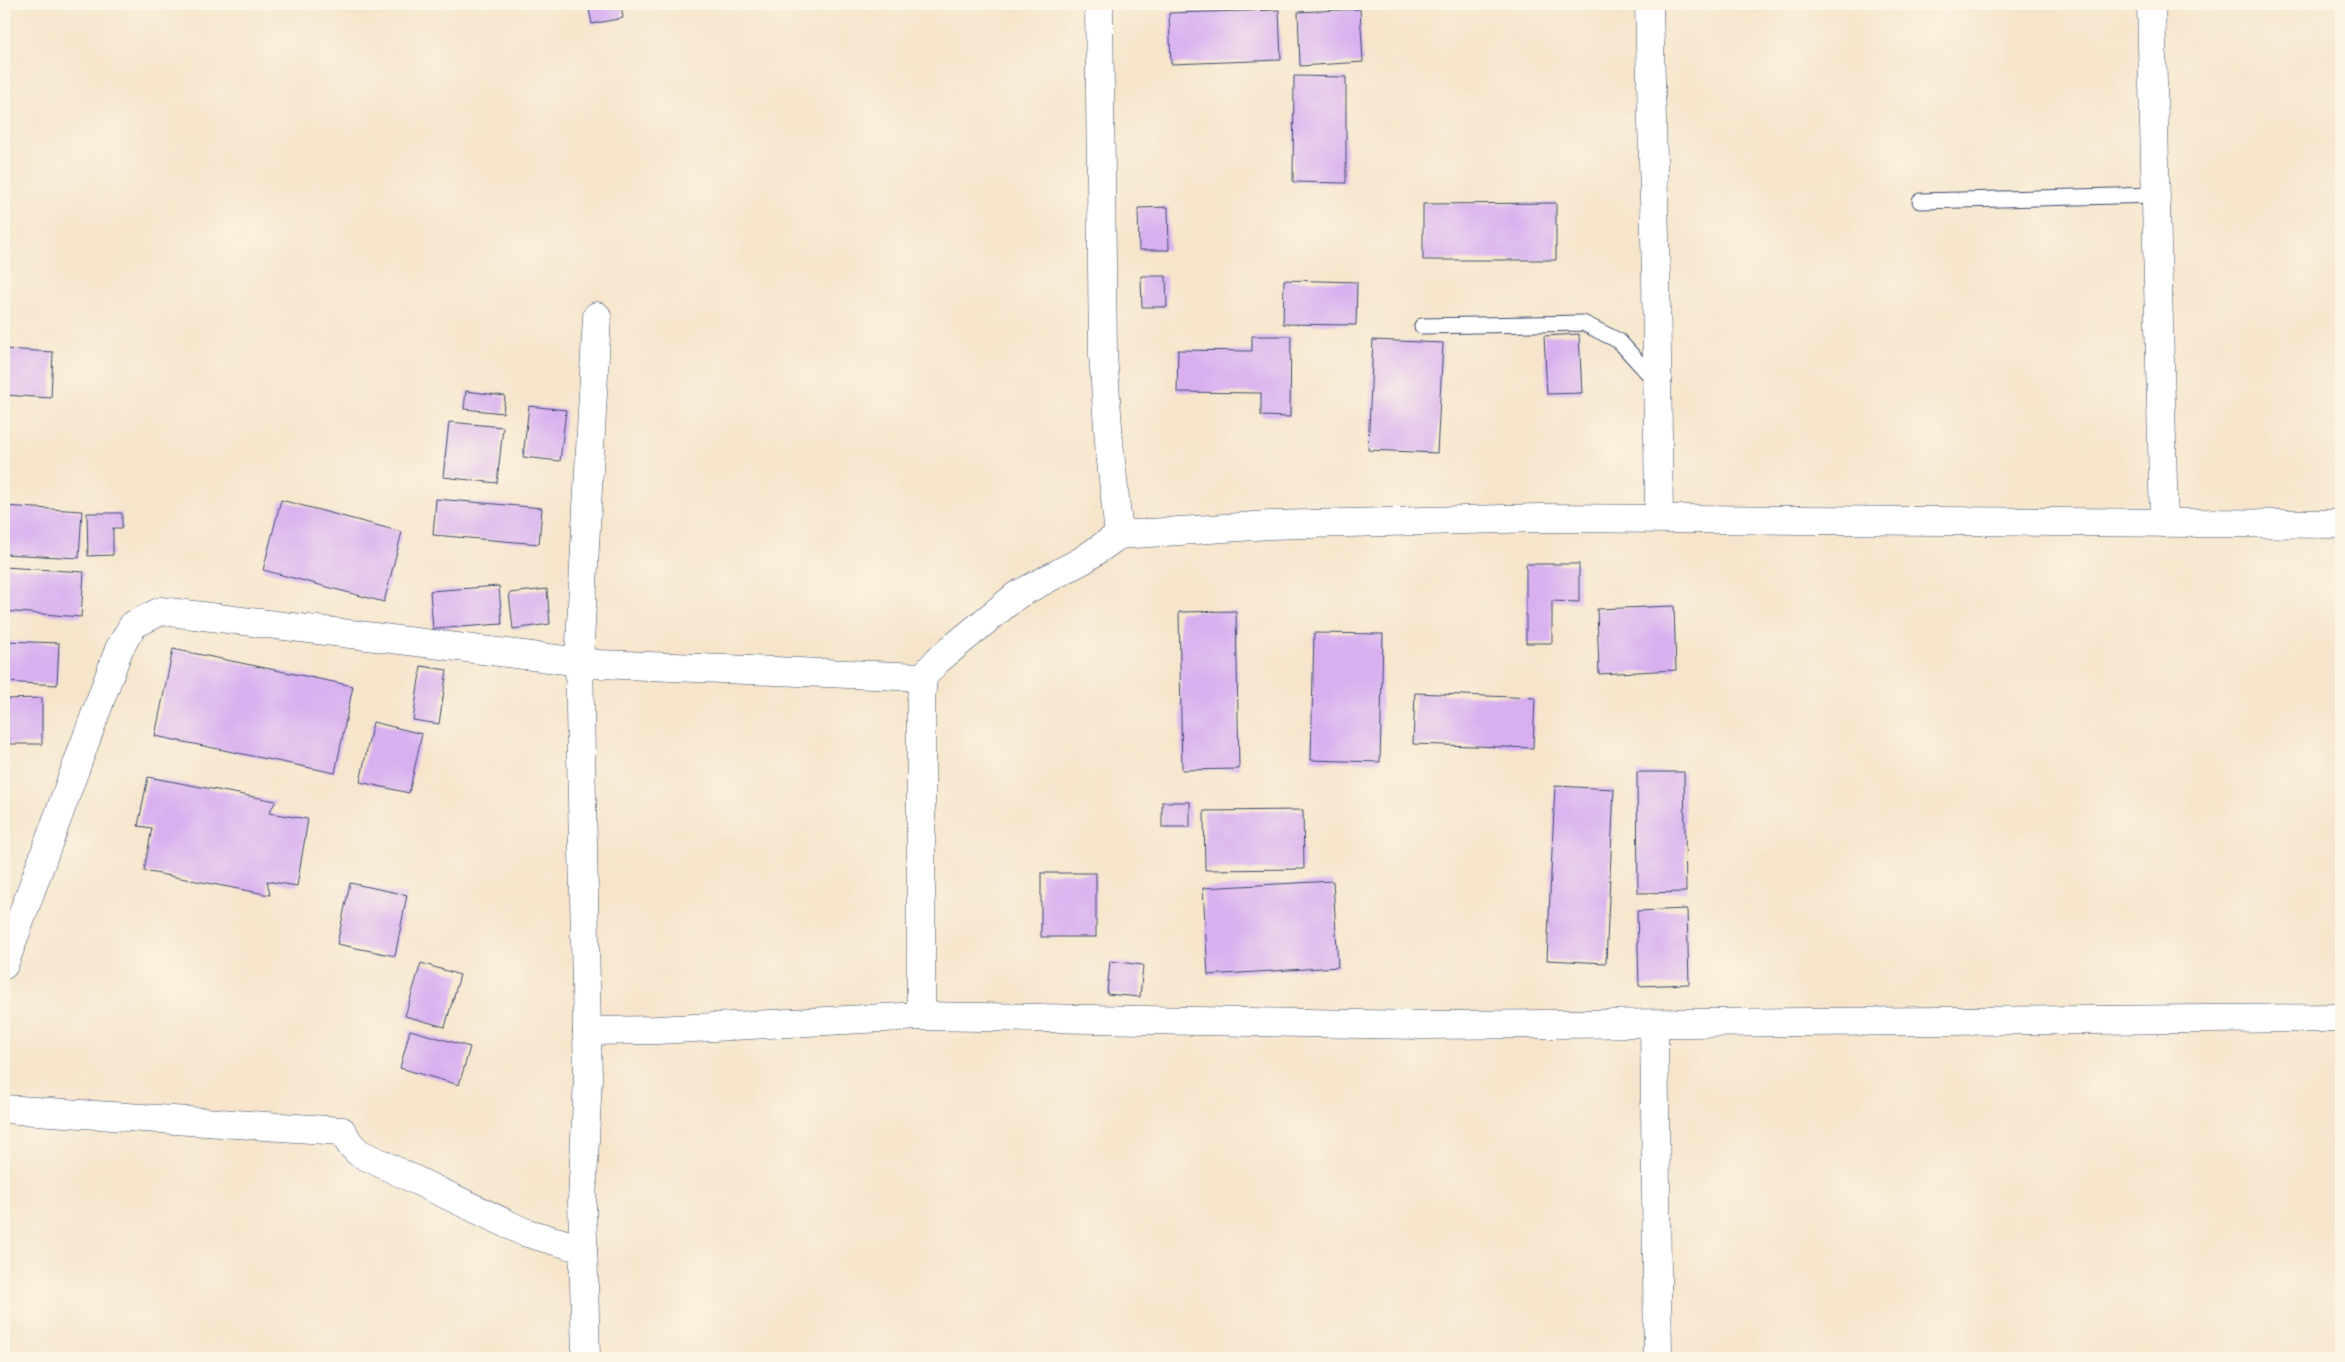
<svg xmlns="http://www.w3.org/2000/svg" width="2345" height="1362" viewBox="0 0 2345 1362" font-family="'IM FELL Double Pica',serif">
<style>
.building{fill:#d8b0f0}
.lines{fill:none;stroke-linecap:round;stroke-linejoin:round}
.lane-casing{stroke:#3c4a6e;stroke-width:17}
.street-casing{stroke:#3c4a6e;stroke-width:29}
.lane{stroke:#fff;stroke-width:15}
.street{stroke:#fff;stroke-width:28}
</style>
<rect width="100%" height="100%" fill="#fcf5e5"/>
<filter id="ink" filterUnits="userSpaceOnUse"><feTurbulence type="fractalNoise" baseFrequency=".02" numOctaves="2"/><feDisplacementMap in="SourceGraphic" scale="10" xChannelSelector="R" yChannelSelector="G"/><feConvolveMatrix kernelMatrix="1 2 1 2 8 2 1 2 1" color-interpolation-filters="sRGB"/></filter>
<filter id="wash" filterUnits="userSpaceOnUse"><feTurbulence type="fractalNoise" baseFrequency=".0096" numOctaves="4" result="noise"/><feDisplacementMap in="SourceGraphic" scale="20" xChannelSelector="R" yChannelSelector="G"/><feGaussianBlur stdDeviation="1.12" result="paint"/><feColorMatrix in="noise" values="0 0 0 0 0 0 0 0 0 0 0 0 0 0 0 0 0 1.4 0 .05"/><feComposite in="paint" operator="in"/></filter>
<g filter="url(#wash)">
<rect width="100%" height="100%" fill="#f6e5cb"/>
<g id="blocks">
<g class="building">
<path d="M588,4H621L623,18L592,24Z"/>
<path d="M1360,9L1363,62L1300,66L1298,12Z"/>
<path d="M1279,10L1281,60L1171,64L1169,13Z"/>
<path d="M1294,76L1346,77V183L1293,182Z"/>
<path d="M4,120L9,142L4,143Z"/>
<path d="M1556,203V260H1423V204Z"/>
<path d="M1168,207L1169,250H1139L1138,208Z"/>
<path d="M1141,276H1166L1167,307H1142Z"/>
<path d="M1284,280L1357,282L1356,325L1283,324Z"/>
<path d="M1579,334L1582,393L1547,394L1544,336Z"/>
<path d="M1252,336H1291L1290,417L1261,416V393L1177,392L1178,350L1252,351Z"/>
<path d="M1373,340L1443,343L1437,453L1368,450Z"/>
<path d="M4,349L53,352L51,398L4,395Z"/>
<path d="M466,391L505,396L503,413L464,409Z"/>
<path d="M529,406L566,410L560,461L523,457Z"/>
<path d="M449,422L503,427L497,483L443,477Z"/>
<path d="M436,499L542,508L539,544L433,535Z"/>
<path d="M281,500L402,532L384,602L263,570Z"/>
<path d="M4,506L82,511L79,558L4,554Z"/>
<path d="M87,513H122V528H113V555L88,556Z"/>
<path d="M1526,564H1579V602L1552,601V643H1526Z"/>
<path d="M4,567L84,572L81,617L4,611Z"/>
<path d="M499,586L502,624L433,629L430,591Z"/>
<path d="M547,589L550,624L513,629L509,593Z"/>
<path d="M1674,606L1676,670L1599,674L1597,609Z"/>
<path d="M1236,611L1239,769L1182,770L1179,612Z"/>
<path d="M1314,633L1383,634L1380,762L1311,760Z"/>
<path d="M4,641L59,643L57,685L4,682Z"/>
<path d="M173,649L353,686L335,773L155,736Z"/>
<path d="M421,666L447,670L439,724L413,720Z"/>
<path d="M1415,693L1535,698L1533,748L1413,744Z"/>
<path d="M42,698V744H4V699Z"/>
<path d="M373,722L422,734L409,793L360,782Z"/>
<path d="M1637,772H1684L1686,892L1638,893Z"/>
<path d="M148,777L276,801L269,813L308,819L297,886L267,881L270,895L144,871L152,828L138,826Z"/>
<path d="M1555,786L1614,789L1606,963L1547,960Z"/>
<rect x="1162" y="802" width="28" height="25"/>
<path d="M1303,810L1304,869L1205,870L1204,811Z"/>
<rect x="1041" y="873" width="55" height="64"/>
<path d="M1333,881L1338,967L1208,975L1203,888Z"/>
<path d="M350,883L407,895L395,956L337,944Z"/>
<path d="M1687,909L1689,984L1639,986L1637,911Z"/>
<path d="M1110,961L1143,965L1140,997L1107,994Z"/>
<path d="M421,963L460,975L445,1027L405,1016Z"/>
<path d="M410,1030L470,1047L459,1085L400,1068Z"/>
</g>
</g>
</g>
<g filter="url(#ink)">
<use href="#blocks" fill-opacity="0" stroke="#3c4a6e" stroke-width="1"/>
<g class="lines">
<defs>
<g id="lane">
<path d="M1920,201L2156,195"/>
<path d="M1422,326L1583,323L1619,341L1657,383"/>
</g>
<g id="street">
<path d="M1099,4L1103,354L1109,442L1119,535"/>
<path d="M1649,4L1656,276L1659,518"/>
<path d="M2151,4L2164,523"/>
<path d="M4,965L119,649L133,625L161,611L598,664L923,677"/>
<path d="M921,1016V701L923,677L938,660L1017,595L1083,560L1119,535L1270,525L1540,518L2341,524"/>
<path d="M1654,1024L1658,1358"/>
<path d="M587,1031L657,1030L921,1016L1418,1025L2341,1018"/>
<path d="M4,1109L342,1131L350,1144L359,1153L524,1232L583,1249"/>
<path d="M586,1358L582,1201L588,1078L579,662L597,316"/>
</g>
</defs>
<use href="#lane" class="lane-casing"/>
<use href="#street" class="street-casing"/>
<use href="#lane" class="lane"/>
<use href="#street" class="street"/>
</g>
</g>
<rect width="2345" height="1362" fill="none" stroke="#fcf5e5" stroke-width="20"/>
</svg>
